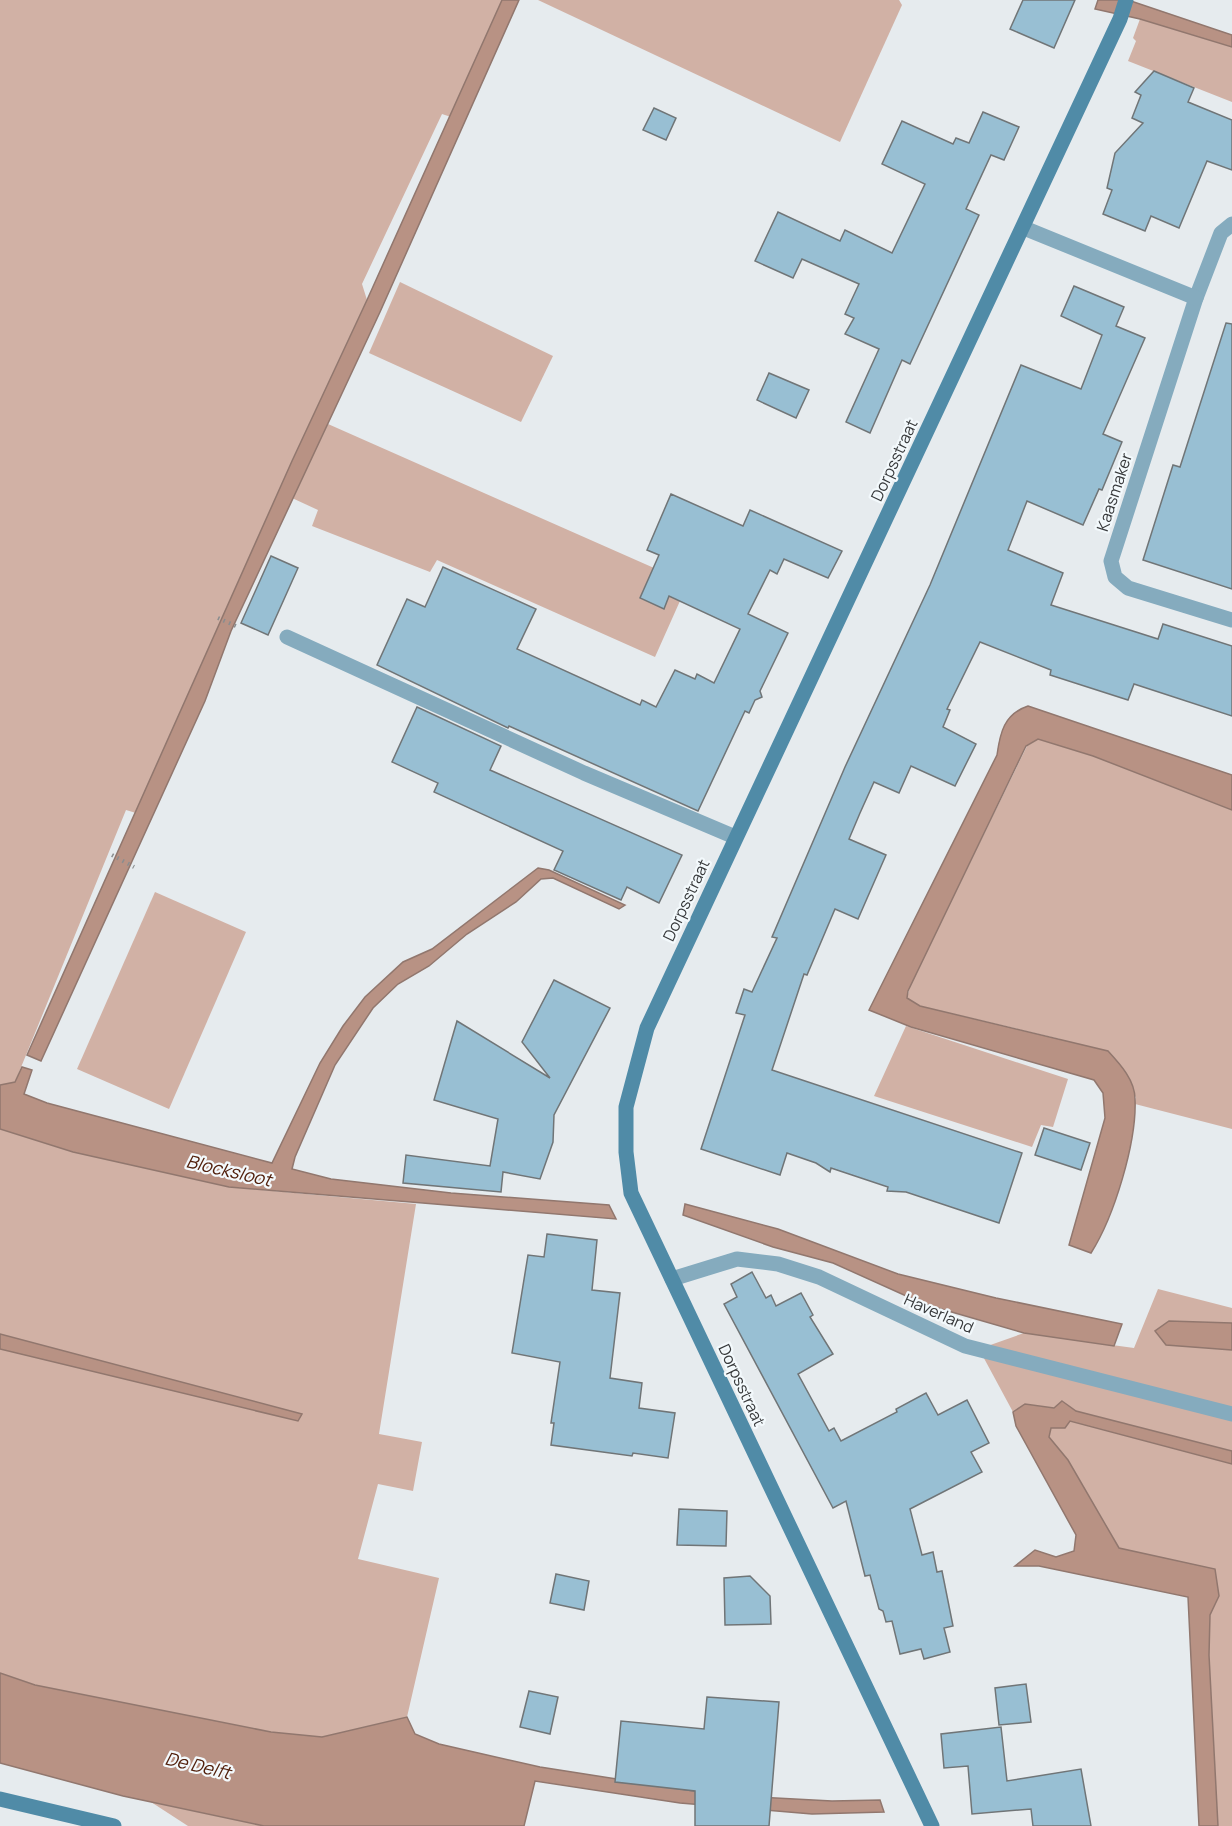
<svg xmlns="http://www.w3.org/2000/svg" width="1232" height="1826" viewBox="0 0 1232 1826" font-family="Manrope,sans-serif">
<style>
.green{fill:#d1b1a5}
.water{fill:#b89284;stroke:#91776e;stroke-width:1.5}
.building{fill:#98bfd3;stroke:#707577;stroke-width:1.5}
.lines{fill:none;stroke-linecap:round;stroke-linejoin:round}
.path{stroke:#898d8f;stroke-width:4;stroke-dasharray:1.5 4.5;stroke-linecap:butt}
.lane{stroke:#85abbe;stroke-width:15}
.street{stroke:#85abbe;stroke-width:15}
.secondary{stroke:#508ba7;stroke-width:15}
.labels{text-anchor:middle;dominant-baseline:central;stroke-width:4.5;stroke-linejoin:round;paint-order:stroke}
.street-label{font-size:16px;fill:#37393b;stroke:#f3f9fc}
.water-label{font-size:18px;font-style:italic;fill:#52200c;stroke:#f3f9fc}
</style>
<rect width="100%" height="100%" fill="#e6ebee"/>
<g class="green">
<path d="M0,0H511L457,119L442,114L362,284L367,300L292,461L136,813L126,810L15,1082L0,1085Z"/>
<path d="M538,0H899L902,5L840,142Z"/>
<path d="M1140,19L1232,47V102L1128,61L1136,41L1133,38Z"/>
<path d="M400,282L553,356L521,422L369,353Z"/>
<path d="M328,424L688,583L655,657L437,560L430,572L312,526L318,510L292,498Z"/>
<path d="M1038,739L1093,756L1232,810V1129L1135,1104L1136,1097L1060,1039L920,1006L907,998L911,983L1027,746Z"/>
<path d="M155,892L246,932L169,1109L77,1069Z"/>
<path d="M906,1026L1068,1079L1053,1127L1041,1125L1032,1147L874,1096Z"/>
<path d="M0,1129L73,1152L229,1187L416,1204L379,1434L422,1442L413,1491L378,1484L358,1559L439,1578L407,1717L322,1737L271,1732L35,1685L0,1673Z"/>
<path d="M1158,1289L1232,1308V1323L1169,1321L1211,1348L1232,1350V1451L1076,1411L1062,1401L1054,1408L1025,1404L1013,1412L979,1349L1024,1333L1134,1348Z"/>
<path d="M1070,1421L1232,1464V1826H1218L1209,1655L1210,1615L1219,1596L1215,1570L1119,1548L1068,1460L1049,1437L1051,1428Z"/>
<path d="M151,1802L264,1826H188Z"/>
</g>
<g class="water">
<path d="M502,0H519L380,312L231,631L205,701L41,1061L27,1055L292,461L367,300Z"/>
<path d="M1098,0H1128L1232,35V47L1140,19L1095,9Z"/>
<path d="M1028,706L1232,775V810L1093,756L1038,739L1026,746L908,991L907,998L920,1006L1108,1051C1120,1064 1135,1080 1135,1099C1137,1142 1114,1217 1091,1253L1069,1245L1105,1118L1103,1093L1094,1080L911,1027L869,1010L997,755C1000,733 1004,714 1028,706Z"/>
<path d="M538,868L549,870L625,905L619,909L553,878L541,879L516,902L467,934L429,966L398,984L373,1008L335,1065L295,1157L292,1169L331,1179L451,1193L609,1205L616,1219L229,1187L73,1152L0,1129V1085L15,1082L22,1067L32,1070L24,1094L47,1103L272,1163L320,1063L343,1026L365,997L403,962L432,949Z"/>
<path d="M685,1204L778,1229L898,1274L996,1298L1122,1324L1114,1346L1024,1333L924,1304L833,1263L773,1247L683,1215Z"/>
<path d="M1169,1321L1232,1323V1350L1166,1345L1155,1331Z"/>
<path d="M0,1334L302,1414L298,1421L0,1349Z"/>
<path d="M1062,1401L1076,1411L1232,1451V1464L1070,1421L1065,1428H1051L1049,1437L1068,1460L1119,1548L1215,1569L1219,1596L1210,1615L1209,1655L1218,1826H1199L1188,1597L1039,1566H1015L1035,1550L1056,1557L1074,1551L1076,1535L1016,1426L1013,1412L1025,1404L1054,1408Z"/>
<path d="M0,1673L35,1685L271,1732L322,1737L407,1717L415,1734L439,1744L540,1767L719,1795L832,1801L880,1800L884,1812L812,1814L680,1803L535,1781L524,1826H264L123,1796L0,1763Z"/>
</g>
<g class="building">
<path d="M1023,0H1075L1054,48L1010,29Z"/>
<path d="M1154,71L1194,88L1188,102L1232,120V170L1207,161L1179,228L1151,216L1145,231L1103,214L1112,190L1107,188L1115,153L1143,123L1132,118L1141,95L1135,92Z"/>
<path d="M654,108L676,118L666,140L643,130Z"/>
<path d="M983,112L1019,127L1004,160L991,155L966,209L979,215L910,364L902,360L870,433L846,422L879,349L845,334L854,318L845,314L859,284L802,259L793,278L755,261L778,212L840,241L845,230L892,253L925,184L882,164L902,121L953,144L956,138L969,143Z"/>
<path d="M1074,286L1124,307L1116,326L1145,338L1103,434L1122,442L1102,490L1099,489L1083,525L1027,501L1008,550L1063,573L1051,605L1158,639L1163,624L1232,646V716L1134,684L1128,700L1050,675L1051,670L980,642L947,709L950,710L943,727L976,744L955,786L911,766L899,793L874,782L860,813L849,839L886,855L858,919L835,909L807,975L804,974L772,1070L1022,1153L999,1223L906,1192L887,1191L888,1187L831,1168L830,1172L816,1163L787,1153L780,1175L701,1149L745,1015L736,1013L744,989L752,992L777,938L772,937L845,767L930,585L1021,365L1081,389L1102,335L1061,316Z"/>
<path d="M1226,323L1232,324V589L1143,560L1173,465L1180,467Z"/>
<path d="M769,373L809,390L796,418L757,400Z"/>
<path d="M671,494L743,526L750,510L842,551L828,578L784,559L777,574L770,570L748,614L788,633L760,691L762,697L755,700L749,713L745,711L698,811L509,726L508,728L377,665L407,599L425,607L443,567L536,609L517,649L640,705L642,700L656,707L675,670L695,679L697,674L714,683L740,629L669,596L664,609L640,598L659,555L647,550Z"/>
<path d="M271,556L298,568L268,635L241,623Z"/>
<path d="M417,707L501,746L490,770L682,855L659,903L627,887L621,900L554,870L563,851L434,792L438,783L392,762Z"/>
<path d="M554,980L610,1008L554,1115L553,1142L540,1179L503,1172L501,1192L403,1183L406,1155L490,1166L498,1119L434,1100L457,1021L550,1078L522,1042Z"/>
<path d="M1044,1128L1090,1143L1081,1170L1035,1155Z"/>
<path d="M547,1234L597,1240L592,1290L620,1293L610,1378L642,1383L639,1408L675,1413L668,1458L633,1453L632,1456L551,1445L554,1423H551L560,1362L512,1353L528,1255L544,1257Z"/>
<path d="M752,1272L766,1298L771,1295L776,1306L801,1293L813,1315L810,1317L833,1354L798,1374L829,1431L834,1428L841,1441L897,1412L896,1409L926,1393L938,1415L967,1400L989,1443L971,1452L982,1472L910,1509L922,1555L933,1552L937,1572L942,1571L953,1626L944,1628L950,1652L924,1659L921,1649L900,1654L892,1621L886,1622L883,1611L879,1609L870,1575L865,1576L846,1501L833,1508L724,1304L737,1297L731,1284Z"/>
<path d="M679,1509L727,1511L726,1546L677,1545Z"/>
<path d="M556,1574L589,1581L584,1610L550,1603Z"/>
<path d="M750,1576L770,1596L771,1624L725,1625L724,1578Z"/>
<path d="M1026,1684L1031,1722L999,1725L995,1688Z"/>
<path d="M529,1691L558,1697L550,1734L520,1727Z"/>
<path d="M707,1697L779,1702L769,1826H695V1791L615,1782L621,1721L704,1729Z"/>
<path d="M1001,1727L1007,1781L1081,1769L1091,1826H1033L1031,1809L972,1814L968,1766L944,1768L941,1734Z"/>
</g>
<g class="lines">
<g class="path">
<path d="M218,618L238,627"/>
<path d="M112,855L134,867"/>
</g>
<path class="lane" d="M287,637L584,773L735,837"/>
<g class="street">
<path d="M1232,224L1221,233L1196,298L1111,561L1115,577L1128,588L1232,620"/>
<path d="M1024,228L1196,298"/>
<path d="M672,1279L737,1259L778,1264L819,1277L965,1346L1232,1414"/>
</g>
<g class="secondary">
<path d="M0,1799L114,1826"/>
<path d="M932,1826L631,1193L626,1152V1107L647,1028L1120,19L1126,0"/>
</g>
</g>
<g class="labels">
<g class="street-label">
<text transform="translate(894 460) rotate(-65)">Dorpsstraat</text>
<text transform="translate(1114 492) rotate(-72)">Kaasmaker</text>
<text transform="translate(686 900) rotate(-65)">Dorpsstraat</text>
<text transform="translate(939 1313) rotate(24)">Haverland</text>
<text transform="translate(742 1385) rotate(65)">Dorpsstraat</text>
</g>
<g class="water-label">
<text transform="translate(229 1170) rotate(13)">Blocksloot</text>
<text transform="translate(198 1765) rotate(13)">De Delft</text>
</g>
</g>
</svg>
